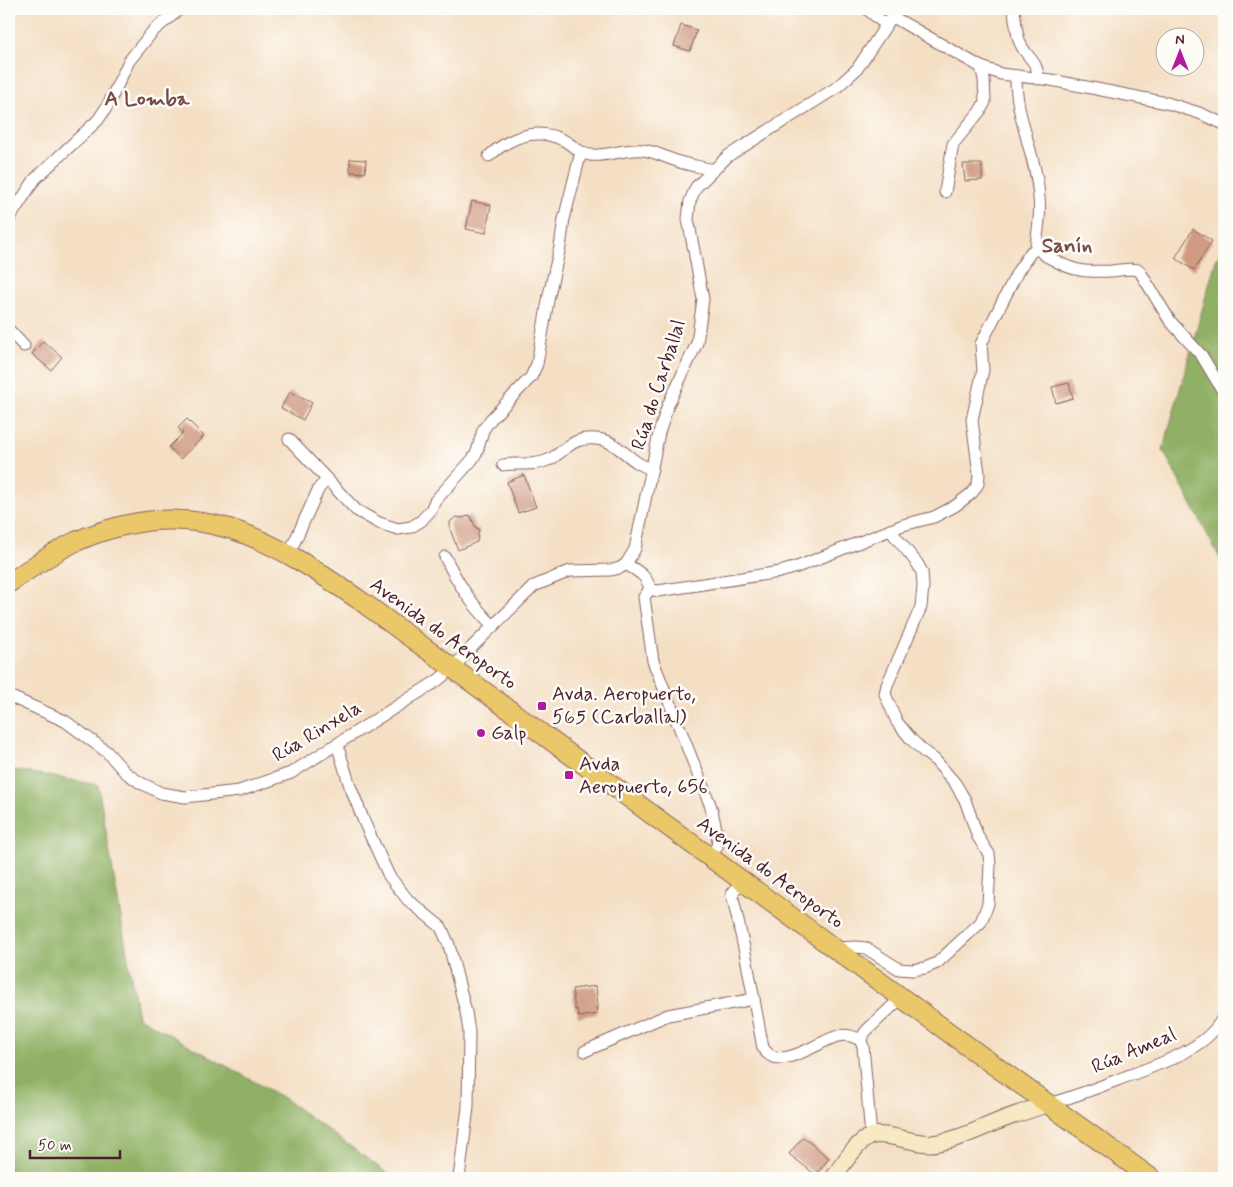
<svg xmlns="http://www.w3.org/2000/svg" width="1233" height="1187" viewBox="0 0 1233 1187" font-family="Mynerve,sans-serif">
<style>
.forest{fill:#90b165;stroke:#6d6848}
.building{fill:#d09b83}
.lines{fill:none;stroke-linecap:round;stroke-linejoin:round}
.minor-casing{stroke:#866261;stroke-width:13}
.secondary-casing{stroke:#866261;stroke-width:18}
.primary-casing{stroke:#866261;stroke-width:21}
.minor{stroke:#fff;stroke-width:11}
.secondary{stroke:#f7e9c3;stroke-width:16}
.primary{stroke:#eac769;stroke-width:19}
.poi-dot{fill:#b5179e;stroke:#fdfcf7;stroke-width:2}
.labels{text-anchor:middle;dominant-baseline:central;stroke-width:5;stroke-linejoin:round;paint-order:stroke}
.street-label{font-size:20px;fill:#4a1f2b;stroke:#fdfcf7}
.poi-label{font-size:20px;fill:#4a1f2b;stroke:#fdfcf7;text-anchor:start}
.neighbourhood-label{font-size:21px;font-weight:bold;fill:#794a4a;stroke:#fdfcf7}
</style>
<rect width="100%" height="100%" fill="#fdfcf7"/>
<filter id="ink" filterUnits="userSpaceOnUse"><feTurbulence type="fractalNoise" baseFrequency=".02" numOctaves="2"/><feDisplacementMap in="SourceGraphic" scale="10" xChannelSelector="R" yChannelSelector="G"/><feConvolveMatrix kernelMatrix="1 2 1 2 8 2 1 2 1" color-interpolation-filters="sRGB"/></filter>
<filter id="wash" filterUnits="userSpaceOnUse"><feTurbulence type="fractalNoise" baseFrequency=".0096" numOctaves="4" result="noise"/><feDisplacementMap in="SourceGraphic" scale="20" xChannelSelector="R" yChannelSelector="G"/><feGaussianBlur stdDeviation="1.12" result="paint"/><feColorMatrix in="noise" values="0 0 0 0 0 0 0 0 0 0 0 0 0 0 0 0 0 1.4 0 .05"/><feComposite in="paint" operator="in"/></filter>
<g filter="url(#wash)">
<rect width="100%" height="100%" fill="#f4dfc4"/>
<g class="forest">
<path d="M1224,247V566L1163,450L1216,260Z"/>
<path d="M9,769L98,785L138,1017L282,1097L394,1178H9Z"/>
</g>
<g id="blocks">
<g class="building">
<path d="M681,25L697,30L690,51L674,46Z"/>
<path d="M350,159L366,160L365,173L350,172Z"/>
<path d="M963,164H982V180L965,181Z"/>
<path d="M472,201L491,205L486,233L466,229Z"/>
<path d="M1193,229L1212,241L1194,270L1175,258Z"/>
<path d="M43,341L62,357L51,370L32,354Z"/>
<path d="M1069,383L1073,398L1056,403L1052,387Z"/>
<path d="M290,392L312,403L303,420L281,408Z"/>
<path d="M187,419L204,436L180,459L169,447L183,433L178,428Z"/>
<path d="M524,475L536,507L518,513L507,482Z"/>
<path d="M470,515L476,528L479,529L477,542L458,550L450,529V522L456,517L463,518Z"/>
<path d="M596,986L598,1007H596L597,1014L578,1017L577,1009L575,1010L572,989Z"/>
<path d="M803,1137L829,1158L816,1175L789,1154Z"/>
</g>
</g>
</g>
<g filter="url(#ink)">
<use href="#blocks" fill-opacity="0" stroke="#866261" stroke-width="1"/>
<g class="lines">
<defs>
<g id="minor">
<path d="M867,9L886,25"/>
<path d="M1014,9C1015,19 1016,30 1019,40C1024,57 1039,60 1038,79"/>
<path d="M893,17L981,67L1001,74L1051,80L1167,103L1199,113L1224,124"/>
<path d="M1016,76C1015,117 1037,157 1039,198C1041,214 1038,229 1036,245C1040,253 1046,256 1054,260C1075,272 1087,272 1111,271C1121,270 1129,268 1139,270L1170,321L1202,356L1224,393"/>
<path d="M489,156C510,137 536,127 563,140C572,144 579,154 590,155C607,157 626,148 643,150C658,152 670,160 683,163C693,166 703,167 713,170"/>
<path d="M945,192L953,144L980,111L985,102L984,79L981,67"/>
<path d="M9,219L35,179L98,120L108,105L129,61L153,31L180,9"/>
<path d="M9,330L24,346"/>
<path d="M289,439L356,510L379,523L398,529L411,527L421,521L431,510L435,501L472,460L477,452L483,430L491,419L531,377L537,364L549,295L560,247L564,219L581,152"/>
<path d="M503,465C518,462 534,467 548,460C552,459 555,456 558,454C574,441 581,436 603,440C619,443 631,464 652,469"/>
<path d="M289,554L319,488L327,480"/>
<path d="M445,557C460,587 470,602 493,626"/>
<path d="M626,564C637,571 647,575 650,589L644,597L653,661L711,807L718,838L717,847L709,856"/>
<path d="M650,589L658,591L780,572L797,567L903,525L934,517L955,506L972,493L978,484L979,474L972,420L983,370L981,344L1018,271L1031,252L1038,248"/>
<path d="M9,696L65,721L107,752L125,772L139,782L161,793L185,797L239,791L291,773L437,681L453,668L472,647L534,586L570,571L611,570L620,568L626,564L635,549L659,433L668,405L697,343L703,299L688,219L690,201L696,187L728,156L836,88L857,69L897,9"/>
<path d="M337,744L350,786L365,824L389,876L408,900L441,927L449,945L466,1012L469,1032L468,1107L459,1178"/>
<path d="M742,880L732,894L746,957L763,1048C779,1074 818,1041 838,1036C846,1034 853,1036 860,1040L863,1046L871,1136"/>
<path d="M835,948L856,947L866,948L899,969L912,970L925,968L937,963L981,922L988,904L990,864L989,854L978,837L965,800L955,783L935,760L923,751L911,739L897,722L885,694L887,685L921,607L923,586L922,572L917,563L890,530"/>
<path d="M860,1040L866,1031L902,997"/>
<path d="M585,1051L668,1015L754,999"/>
<path d="M1048,1104C1074,1097 1099,1087 1125,1077C1157,1065 1209,1049 1224,1015"/>
</g>
<path id="secondary" d="M833,1178C841,1167 857,1141 871,1136C886,1131 917,1146 936,1143C956,1140 975,1131 994,1123C1011,1116 1029,1110 1048,1104"/>
<path id="primary" d="M9,583C31,568 53,552 77,541C195,491 269,537 365,604L966,1045L1151,1178"/>
</defs>
<use href="#minor" class="minor-casing"/>
<use href="#secondary" class="secondary-casing"/>
<use href="#primary" class="primary-casing"/>
<use href="#minor" class="minor"/>
<use href="#secondary" class="secondary"/>
<use href="#primary" class="primary"/>
</g>
</g>
<g class="poi-dot">
<rect x="537" y="701" width="10" height="10" rx="2.5"/>
<circle cx="481" cy="733" r="5"/>
<rect x="564" y="770" width="10" height="10" rx="2.5"/>
</g>
<g class="labels">
<g class="street-label">
<text transform="translate(659 385) rotate(-72)">Rúa do Carballal</text>
<text transform="translate(443 634) rotate(36)">Avenida do Aeroporto</text>
<text transform="translate(317 732) rotate(-31)">Rúa Rinxela</text>
<text transform="translate(770 873) rotate(36)">Avenida do Aeroporto</text>
<text transform="translate(1134 1051) rotate(-23)">Rúa Ameal</text>
</g>
<g class="poi-label">
<text x="552" y="694">Avda. Aeropuerto,<tspan x="552" dy="23">565 (Carballal)</tspan></text>
<text x="491" y="733">Galp</text>
<text x="579" y="764">Avda<tspan x="579" dy="23">Aeropuerto, 656</tspan></text>
</g>
<g class="neighbourhood-label">
<text x="147" y="99">A Lomba</text>
<text x="1067" y="246">Sanín</text>
</g>
</g>
<rect width="1233" height="1187" fill="none" stroke="#fdfcf7" stroke-width="30"/>
<g transform="translate(1180 52)"><circle r="24" fill="#fdfcf7" stroke="#b5a4a5"/>
<path d="M0-4L9 19L0 12L-9 19Z" fill="#b5179e"/>
<text y="-8" font-size="14" font-weight="bold" text-anchor="middle" fill="#4a1f2b">N</text>
</g>
<path d="M30 1150v8h90v-8" fill="none" stroke="#4a1f2b" stroke-width="2.5"/>
<text x="38" y="1150" font-size="15" fill="#4a1f2b" stroke="#fdfcf7" stroke-width="4" paint-order="stroke">50 m</text>
</svg>
